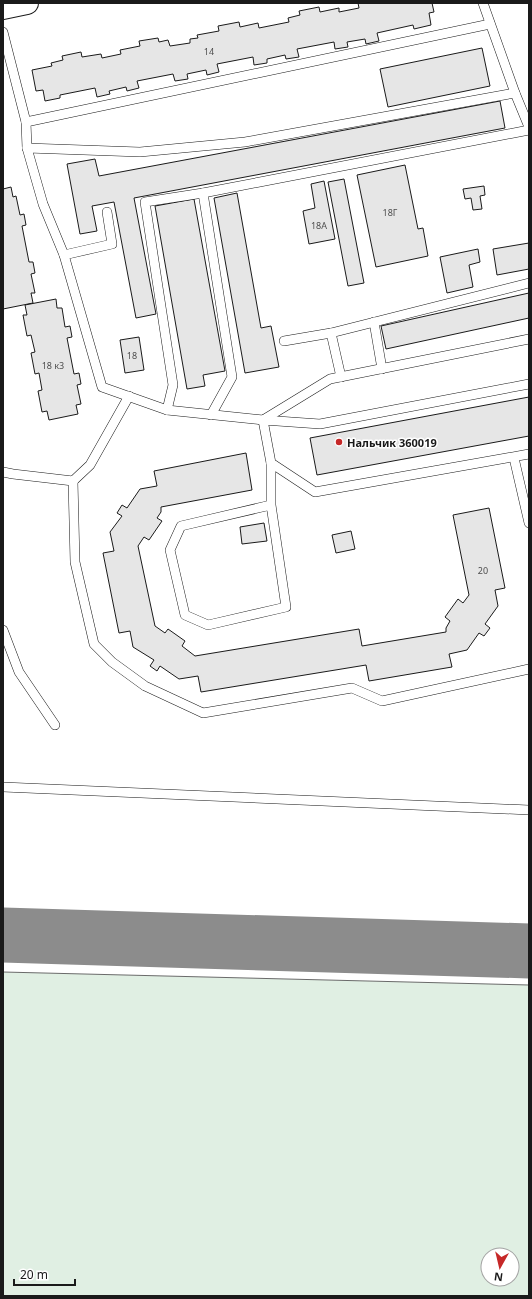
<svg xmlns="http://www.w3.org/2000/svg" width="532" height="1299" viewBox="0 0 532 1299" font-family="'Noto Sans',sans-serif">
<style>
.green{fill:#e0efe3;stroke:#6a6a6a;fill-rule:evenodd}
.lines{fill:none;stroke-linecap:round;stroke-linejoin:round}
.taxiway{stroke:#8c8c8c;stroke-width:55}
.building{fill:#e6e6e6;stroke:#1a1a1a}
.lane-casing{stroke:#1a1a1a;stroke-width:10}
.secondary-casing{stroke:#1a1a1a;stroke-width:24}
.lane{stroke:#fff;stroke-width:9}
.secondary{stroke:#fff;stroke-width:22}
.poi-dot{fill:#c62828;stroke:#fff;stroke-width:1.5}
.labels{text-anchor:middle;dominant-baseline:central;stroke-width:3;stroke-linejoin:round;paint-order:stroke}
.number-label{font-size:9px;fill:#4d4d4d}
.poi-label{font-size:11px;font-weight:bold;fill:#1a1a1a;stroke:#fff;text-anchor:start}
</style>
<rect width="100%" height="100%" fill="#fff"/>
<path class="green" d="M3,972L529,985V1296H3ZM488,1255H512V1279H488Z"/>
<g class="lines">
<path class="taxiway" d="M3,935L529,951"/>
</g>
<g class="building">
<path d="M358,3H432L434,12L429,13L431,25L414,29L413,25L377,33L379,41L366,44L365,39L347,42L348,47L335,49L334,42L297,49L299,57L286,59L285,55L267,59V63L254,65L253,57L217,64L219,72L207,75L206,70L187,74L188,79L175,81L173,74L137,81L139,88L127,91L126,87L109,91L110,94L97,97L95,88L60,95V98L45,101L43,90L36,91L32,70L52,66L51,63L63,60L62,56L81,52L82,57L101,54L102,58L121,54L120,50L140,46L139,41L158,38L159,42L168,40L170,46L190,43V39L198,38L197,35L219,31L218,26L239,22L240,27L258,23L259,28L289,22L288,18L300,15L299,11L319,7L320,12L339,8V12L359,8Z"/>
<path d="M482,48L490,86L388,107L380,69Z"/>
<path d="M500,101L505,128L134,198L156,314L136,318L114,202L92,206L97,231L80,234L67,164L95,159L99,176Z"/>
<path d="M405,165L418,229L423,228L428,256L376,267L357,175Z"/>
<path d="M344,179L364,283L348,286L328,182Z"/>
<path d="M324,181L335,239L309,244L303,211L315,208L311,184Z"/>
<path d="M484,186L485,195L480,196L482,209L473,210L471,198L465,199L463,189Z"/>
<path d="M11,187L13,197L16,196L20,215L24,214L26,225L22,226L29,262H33L35,273L31,274L35,293H31L33,303L3,309V189Z"/>
<path d="M237,193L261,328L271,326L279,367L245,373L214,198Z"/>
<path d="M194,199L225,371L203,375L205,386L187,389L155,206Z"/>
<path d="M529,243V269L497,275L493,249Z"/>
<path d="M478,249L480,262L469,265L473,287L447,293L440,257Z"/>
<path d="M529,293V318L386,349L381,326Z"/>
<path d="M56,299L57,308H62L65,327L70,326L72,337L67,338L74,374L79,373L81,384L77,385L81,404L76,405L78,414L49,420L47,411L42,412L38,391L42,390L39,373L35,374L31,353L35,352L31,335L27,336L23,315H27L25,305Z"/>
<path d="M139,337L144,370L125,373L120,340Z"/>
<path d="M529,397V436L317,475L310,438Z"/>
<path d="M246,453L252,490L161,507V512L157,518L162,521L149,540L144,537L138,546L155,626L165,633L168,629L185,641L182,646L195,656L359,629L362,646L446,632V628L450,621L445,617L458,599L463,603L469,595L453,515L489,508L505,588L495,590L498,606L485,624L490,628L484,636L479,633L467,650L449,654L452,667L369,681L366,665L201,692L198,676L179,679L160,666L157,671L150,666L154,660L133,647L130,631L119,633L103,553L114,551L110,532L122,516L117,513L122,505L127,508L140,489L157,486L154,471Z"/>
<path d="M264,523L267,541L242,544L240,527Z"/>
<path d="M351,531L355,549L336,553L332,535Z"/>
</g>
<g class="lines">
<defs>
<g id="lane">
<path d="M483,3L515,93L529,127"/>
<path d="M3,32L26,122"/>
<path d="M515,93L245,142L140,152L27,148L43,204L64,255L102,387L167,410L263,420L330,379L529,339"/>
<path d="M27,148L26,122L490,24"/>
<path d="M64,255L112,244L107,212"/>
<path d="M374,322L382,369"/>
<path d="M284,341L331,333"/>
<path d="M341,377L331,333L529,283"/>
<path d="M529,384L320,424L263,420L271,463L315,492L529,454"/>
<path d="M167,410L173,385L145,202L203,193"/>
<path d="M211,415L232,377L203,193L529,130"/>
<path d="M514,458L529,523"/>
<path d="M271,463V505L181,526L170,550L185,615L208,625L286,607L271,505"/>
<path d="M3,472L13,474L73,481L90,465L129,396"/>
<path d="M73,481L75,562L94,644L112,662L145,686L203,713L352,688L382,701L529,669"/>
<path d="M3,630L19,672L55,725"/>
<path d="M3,787L529,810"/>
</g>
<path id="secondary" d="M3,8L27,3"/>
</defs>
<use href="#lane" class="lane-casing"/>
<use href="#secondary" class="secondary-casing"/>
<use href="#lane" class="lane"/>
<use href="#secondary" class="secondary"/>
</g>
<circle class="poi-dot" cx="339" cy="442" r="4"/>
<g class="labels">
<g class="number-label">
<text x="209" y="51">14</text>
<text x="390" y="212">18Г</text>
<text x="319" y="225">18А</text>
<text x="132" y="355">18</text>
<text x="53" y="365">18 к3</text>
<text x="483" y="570">20</text>
</g>
<g class="poi-label">
<text x="347" y="442">Нальчик 360019</text>
</g>
</g>
<rect width="532" height="1299" fill="none" stroke="#1a1a1a" stroke-width="8"/>
<g transform="translate(500 1267) rotate(188)"><circle r="19" fill="#ffffff" stroke="#a3a3a3"/>
<path d="M0-3L7 15L0 10L-7 15Z" fill="#c62828"/>
<text y="-6" font-size="11" font-weight="bold" text-anchor="middle" fill="#1a1a1a">N</text>
</g>
<path d="M14 1279v6h61v-6" fill="none" stroke="#1a1a1a" stroke-width="2"/>
<text x="20" y="1279" font-size="12" fill="#1a1a1a" stroke="#ffffff" stroke-width="3" paint-order="stroke">20 m</text>
</svg>
